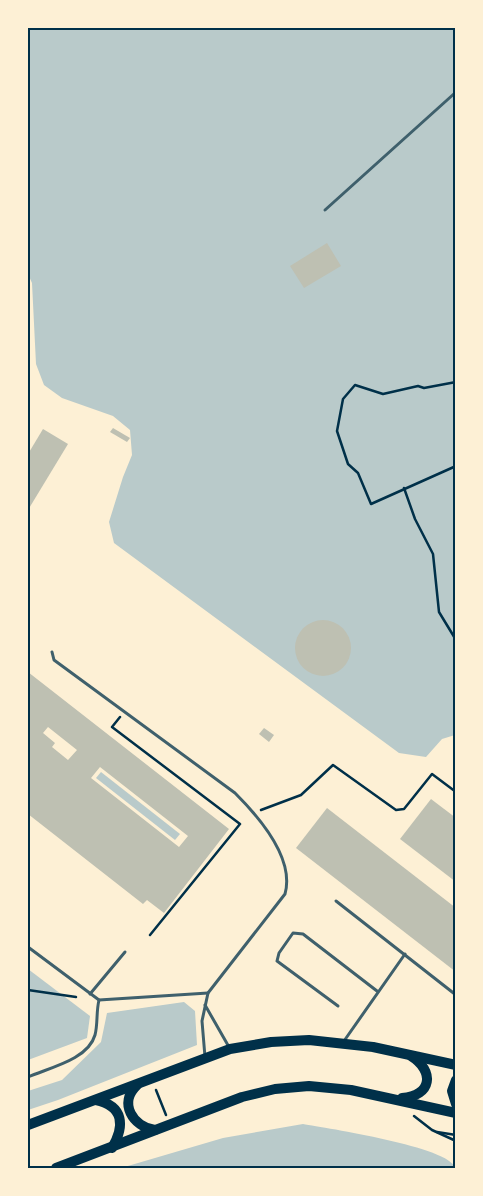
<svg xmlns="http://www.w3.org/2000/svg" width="483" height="1196" viewBox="0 0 483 1196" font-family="Ubuntu,sans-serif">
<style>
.green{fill:#b9caca}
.building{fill:#bec0b2;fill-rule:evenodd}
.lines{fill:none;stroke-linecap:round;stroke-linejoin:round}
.path{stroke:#003049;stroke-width:2.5}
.service{stroke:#3f606c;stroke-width:3}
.secondary{stroke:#003049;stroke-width:10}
.neatline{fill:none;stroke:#003049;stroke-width:2}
</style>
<rect width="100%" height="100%" fill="#fdf0d5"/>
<g class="green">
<path d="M28,28H455V735L442,739L426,757L399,753L114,543L109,522L123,477L132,455L130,430L113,416L62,398L44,385L36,364L32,283L28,274Z"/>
<path d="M101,772L180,834L175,840L96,778Z"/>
<path d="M28,969L90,1016L87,1038L28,1060Z"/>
<path d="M184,1002L195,1011L197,1045L58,1100L28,1110V1091L62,1080L101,1042L107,1013Z"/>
<path d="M303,1124C326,1128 451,1147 455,1168H121L223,1138Z"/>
</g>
<g class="building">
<path d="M327,243L341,266L304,288L290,266Z"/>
<path d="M113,428L130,438L127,442L110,432Z"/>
<path d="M43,429L68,444L28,510V454Z"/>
<circle cx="323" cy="648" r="28"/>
<path d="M28,672L229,829L164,913L147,900L143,904L28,814ZM48,727L77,750L68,760L52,747L55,743L43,733ZM100,767L188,836L179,847L91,778Z"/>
<path d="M264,728L274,735L269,742L259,734Z"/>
<path d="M431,799L456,818V882L400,839Z"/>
<path d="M327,808L456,908V972L296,848Z"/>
</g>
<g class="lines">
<g class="path">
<path d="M456,382L424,388L418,386L383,394L355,385L343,399L337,431L348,464L358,473L371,504L456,466"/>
<path d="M404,488L415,519L433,554L439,612L456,640"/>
<path d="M120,717L112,727L240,824L150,935"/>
<path d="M261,810L301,795L333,765L396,810L404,809L432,774L456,792"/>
<path d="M28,990L76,997"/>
<path d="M156,1090L166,1115"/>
<path d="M414,1116L432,1130L456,1141"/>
<path d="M437,1132L456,1135"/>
</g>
<g class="service">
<path d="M325,210L456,92"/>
<path d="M52,652L54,660L235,793C259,817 295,858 285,894L208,993L202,1021L205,1057"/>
<path d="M336,901L456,995"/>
<path d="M28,947L99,1000L208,993"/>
<path d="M90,994L125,952"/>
<path d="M205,1005L229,1047"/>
<path d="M338,1006L277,961L279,953L293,933L303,934L377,991"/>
<path d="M344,1041L405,954"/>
<path d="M28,1077C48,1068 88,1060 95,1035C98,1024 96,1012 99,1000"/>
</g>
<g class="secondary">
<path d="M456,1080L452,1091L456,1104"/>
<path d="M137,1085C118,1103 133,1127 155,1130"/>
<path d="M402,1098C432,1096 435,1071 411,1056"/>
<path d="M96,1100C124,1106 125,1126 112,1148"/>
<path d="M28,1125L230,1049L271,1042L309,1040L373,1047L456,1065"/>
<path d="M56,1168L242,1097L275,1089L309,1086L351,1090L456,1113"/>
</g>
</g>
<rect width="483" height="1196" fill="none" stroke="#fdf0d5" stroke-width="58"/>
<rect x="29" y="29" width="425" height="1138" class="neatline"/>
</svg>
